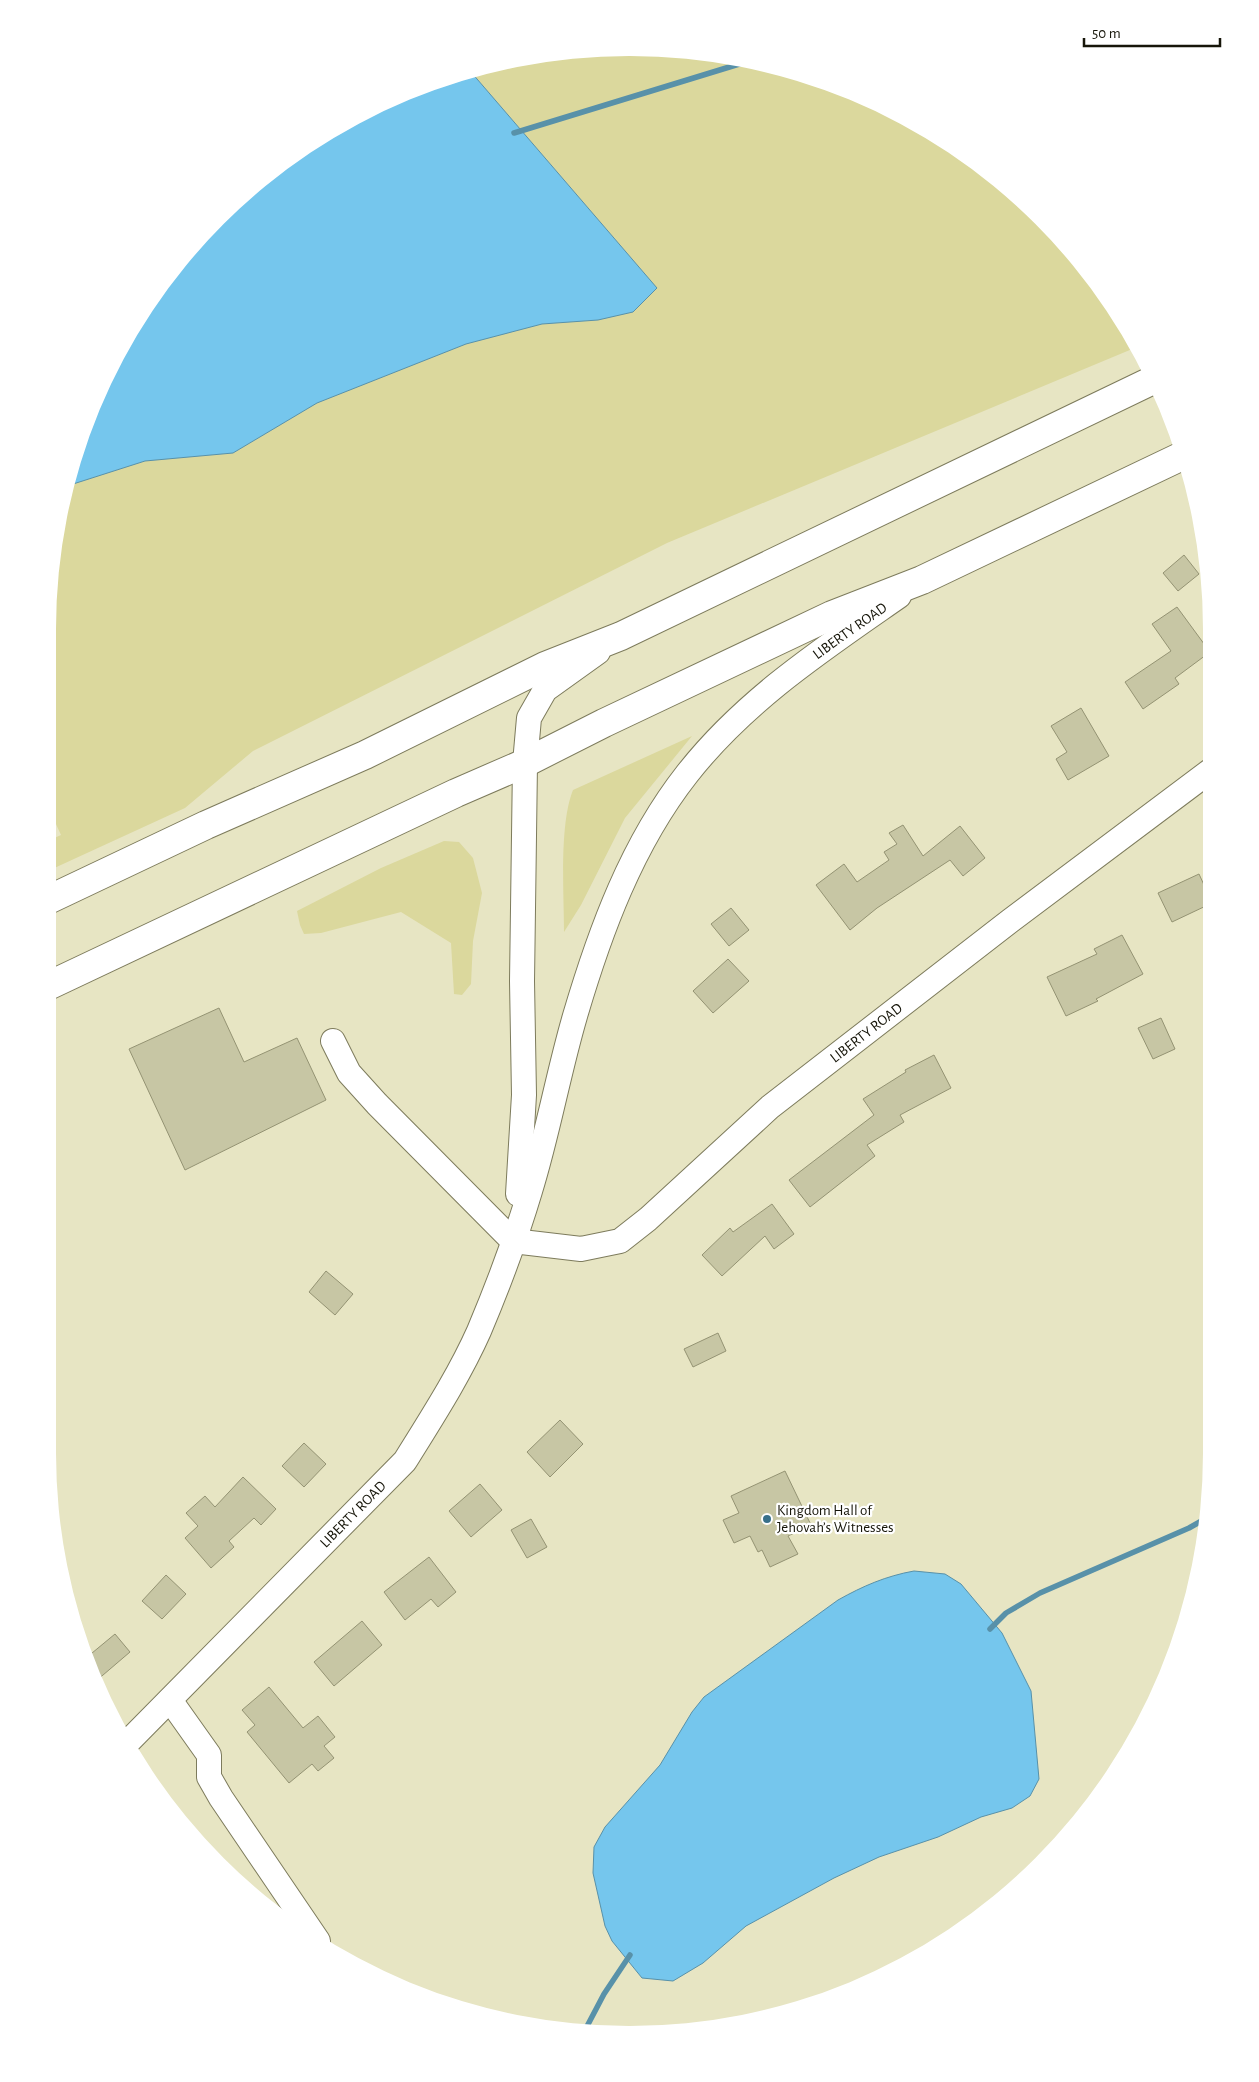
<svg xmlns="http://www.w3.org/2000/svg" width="1259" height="2082" viewBox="0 0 1259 2082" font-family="'Alegreya Sans',sans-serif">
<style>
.green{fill:#dbd89d}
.water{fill:#75c6ed;stroke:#5891a9}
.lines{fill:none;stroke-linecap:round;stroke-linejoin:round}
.stream{stroke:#5891a9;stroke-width:5.5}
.building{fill:#c7c6a4;stroke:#949373}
.minor-casing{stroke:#7d7b5c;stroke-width:26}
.highway-casing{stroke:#7d7b5c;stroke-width:30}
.minor{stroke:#fff;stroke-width:24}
.highway{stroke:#fff;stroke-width:28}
.poi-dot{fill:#38708a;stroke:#fff;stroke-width:2}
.labels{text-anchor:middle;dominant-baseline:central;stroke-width:4.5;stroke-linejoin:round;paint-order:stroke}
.street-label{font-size:15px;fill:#161509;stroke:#fff}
.poi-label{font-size:15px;fill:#161509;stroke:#fff;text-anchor:start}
</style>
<rect width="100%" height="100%" fill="#e7e5c3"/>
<g class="green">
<path d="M630,48L743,59L852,92L953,146L1067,246L1134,339L1137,347L667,543L253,751L185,808L50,870V840L61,835L50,811L49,591L70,485L145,461L233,453L317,403L466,344L542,324L598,320L657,288L471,72L516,59Z"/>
<path d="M692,736L625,818L581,905L564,932C564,893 559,825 573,790Z"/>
<path d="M444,841L459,842L473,858L482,893L473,941L471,984L462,995L454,994L451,943L401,912L321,933L304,934L300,925L297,911L381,868Z"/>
</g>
<g class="water">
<path d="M471,72L657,288L633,312L598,320L542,324L466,344L317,403L233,453L145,461L70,485L78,442L146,306L218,218L306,145L407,92Z"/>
<path d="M914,1571L945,1574L961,1584L1002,1633L1031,1691L1039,1779L1030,1796L1012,1808L981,1817L938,1837L879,1857L834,1878L746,1926L703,1963L673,1981L642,1978L612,1941L605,1926L593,1873L594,1847L605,1827L660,1765L692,1712L704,1697L838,1600C863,1586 886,1576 914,1571Z"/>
</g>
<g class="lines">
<g class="stream">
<path d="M514,133L749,61"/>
<path d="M990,1629L1006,1613L1040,1593L1189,1528L1205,1519"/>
<path d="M584,2032L604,1994L630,1955"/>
</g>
</g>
<g class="building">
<path d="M1184,555L1199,574L1178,591L1163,573Z"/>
<path d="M1177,607L1210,652L1175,678L1179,684L1143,709L1125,682L1171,651L1152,624Z"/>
<path d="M1081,708L1109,756L1068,780L1056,759L1067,752L1051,726Z"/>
<path d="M903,825L923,856L960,826L985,858L963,876L950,860L877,908L850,930L816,885L844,864L857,882L889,860L884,852L897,844L889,833Z"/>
<path d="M1199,874L1210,898V904L1172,922L1158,893Z"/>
<path d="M731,908L749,930L729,946L711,924Z"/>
<path d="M1122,935L1143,974L1096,999L1098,1001L1066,1016L1047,977L1097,954L1094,949Z"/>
<path d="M728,959L749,981L713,1013L693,991Z"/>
<path d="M219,1008L244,1062L297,1038L326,1100L185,1170L129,1049Z"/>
<path d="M1161,1018L1175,1049L1153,1059L1138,1028Z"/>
<path d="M934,1055L951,1088L900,1115L904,1122L867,1145L875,1156L810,1207L789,1180L874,1115L863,1099L906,1072L905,1070Z"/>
<path d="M772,1204L794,1234L774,1249L765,1236L722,1276L702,1255L730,1228L733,1232Z"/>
<path d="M326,1271L353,1294L335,1315L309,1292Z"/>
<path d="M718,1333L726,1351L693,1367L684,1349Z"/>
<path d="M560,1420L583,1444L550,1477L527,1452Z"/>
<path d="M304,1443L326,1464L304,1487L282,1466Z"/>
<path d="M785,1471L811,1525L788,1536L798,1554L770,1567L762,1550L758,1552L750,1536L734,1543L723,1520L739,1513L731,1496Z"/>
<path d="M243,1477L276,1509L261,1525L254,1518L229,1541L234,1547L211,1568L185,1538L198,1526L186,1513L205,1496L215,1507Z"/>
<path d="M480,1484L502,1510L471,1537L449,1511Z"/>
<path d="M531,1519L547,1547L527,1558L511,1530Z"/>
<path d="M429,1557L456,1592L438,1607L431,1599L405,1620L384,1592Z"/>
<path d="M166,1575L186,1594L162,1619L142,1601Z"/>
<path d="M362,1621L382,1645L334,1686L314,1662Z"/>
<path d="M115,1634L130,1652L96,1681L86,1658Z"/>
<path d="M269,1687L303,1728L318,1716L335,1737L324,1746L334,1758L318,1771L312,1764L289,1783L247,1732L255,1725L242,1710Z"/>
</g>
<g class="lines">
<defs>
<g id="minor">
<path d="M333,1041L349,1073L377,1104L513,1241"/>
<path d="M518,1194L524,1095L522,981L525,763L529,718L545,690L598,652"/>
<path id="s1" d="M513,1241L581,1249L620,1241L648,1219L770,1107L1010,921L1210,771"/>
<path d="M170,1700L209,1755V1777L221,1798L318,1941"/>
<path id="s2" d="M128,1742L405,1461C431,1419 459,1376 479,1331C498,1286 516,1238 530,1191C548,1133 558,1074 575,1016C600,931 632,844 687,774C745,700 823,649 899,596"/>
</g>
<g id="highway">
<path d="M50,899L206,825L365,755L545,666L621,636L1151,381"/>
<path d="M50,985L456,793L525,763L604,723L832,615L922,580L1182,456"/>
</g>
</defs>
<use href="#minor" class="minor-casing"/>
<use href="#highway" class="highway-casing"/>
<use href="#minor" class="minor"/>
<use href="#highway" class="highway"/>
</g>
<circle class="poi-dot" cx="767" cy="1519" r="5"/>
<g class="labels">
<g class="street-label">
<text stroke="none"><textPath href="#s2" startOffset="1360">LIBERTY ROAD</textPath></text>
<text stroke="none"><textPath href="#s1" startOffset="431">LIBERTY ROAD</textPath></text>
<text stroke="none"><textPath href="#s2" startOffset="320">LIBERTY ROAD</textPath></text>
</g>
<g class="poi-label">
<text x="777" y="1510">Kingdom Hall of<tspan x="777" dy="17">Jehovah’s Witnesses</tspan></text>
</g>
</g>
<path d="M0 0H1259V2082H0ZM629 56H630A573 573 0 0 1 1203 629V1453A573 573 0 0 1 630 2026H629A573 573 0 0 1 56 1453V629A573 573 0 0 1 629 56Z" fill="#fff" fill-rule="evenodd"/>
<path d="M1084 38v8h136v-8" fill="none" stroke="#161509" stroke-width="2.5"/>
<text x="1092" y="38" font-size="15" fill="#161509" stroke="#ffffff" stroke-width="4" paint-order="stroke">50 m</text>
</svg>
